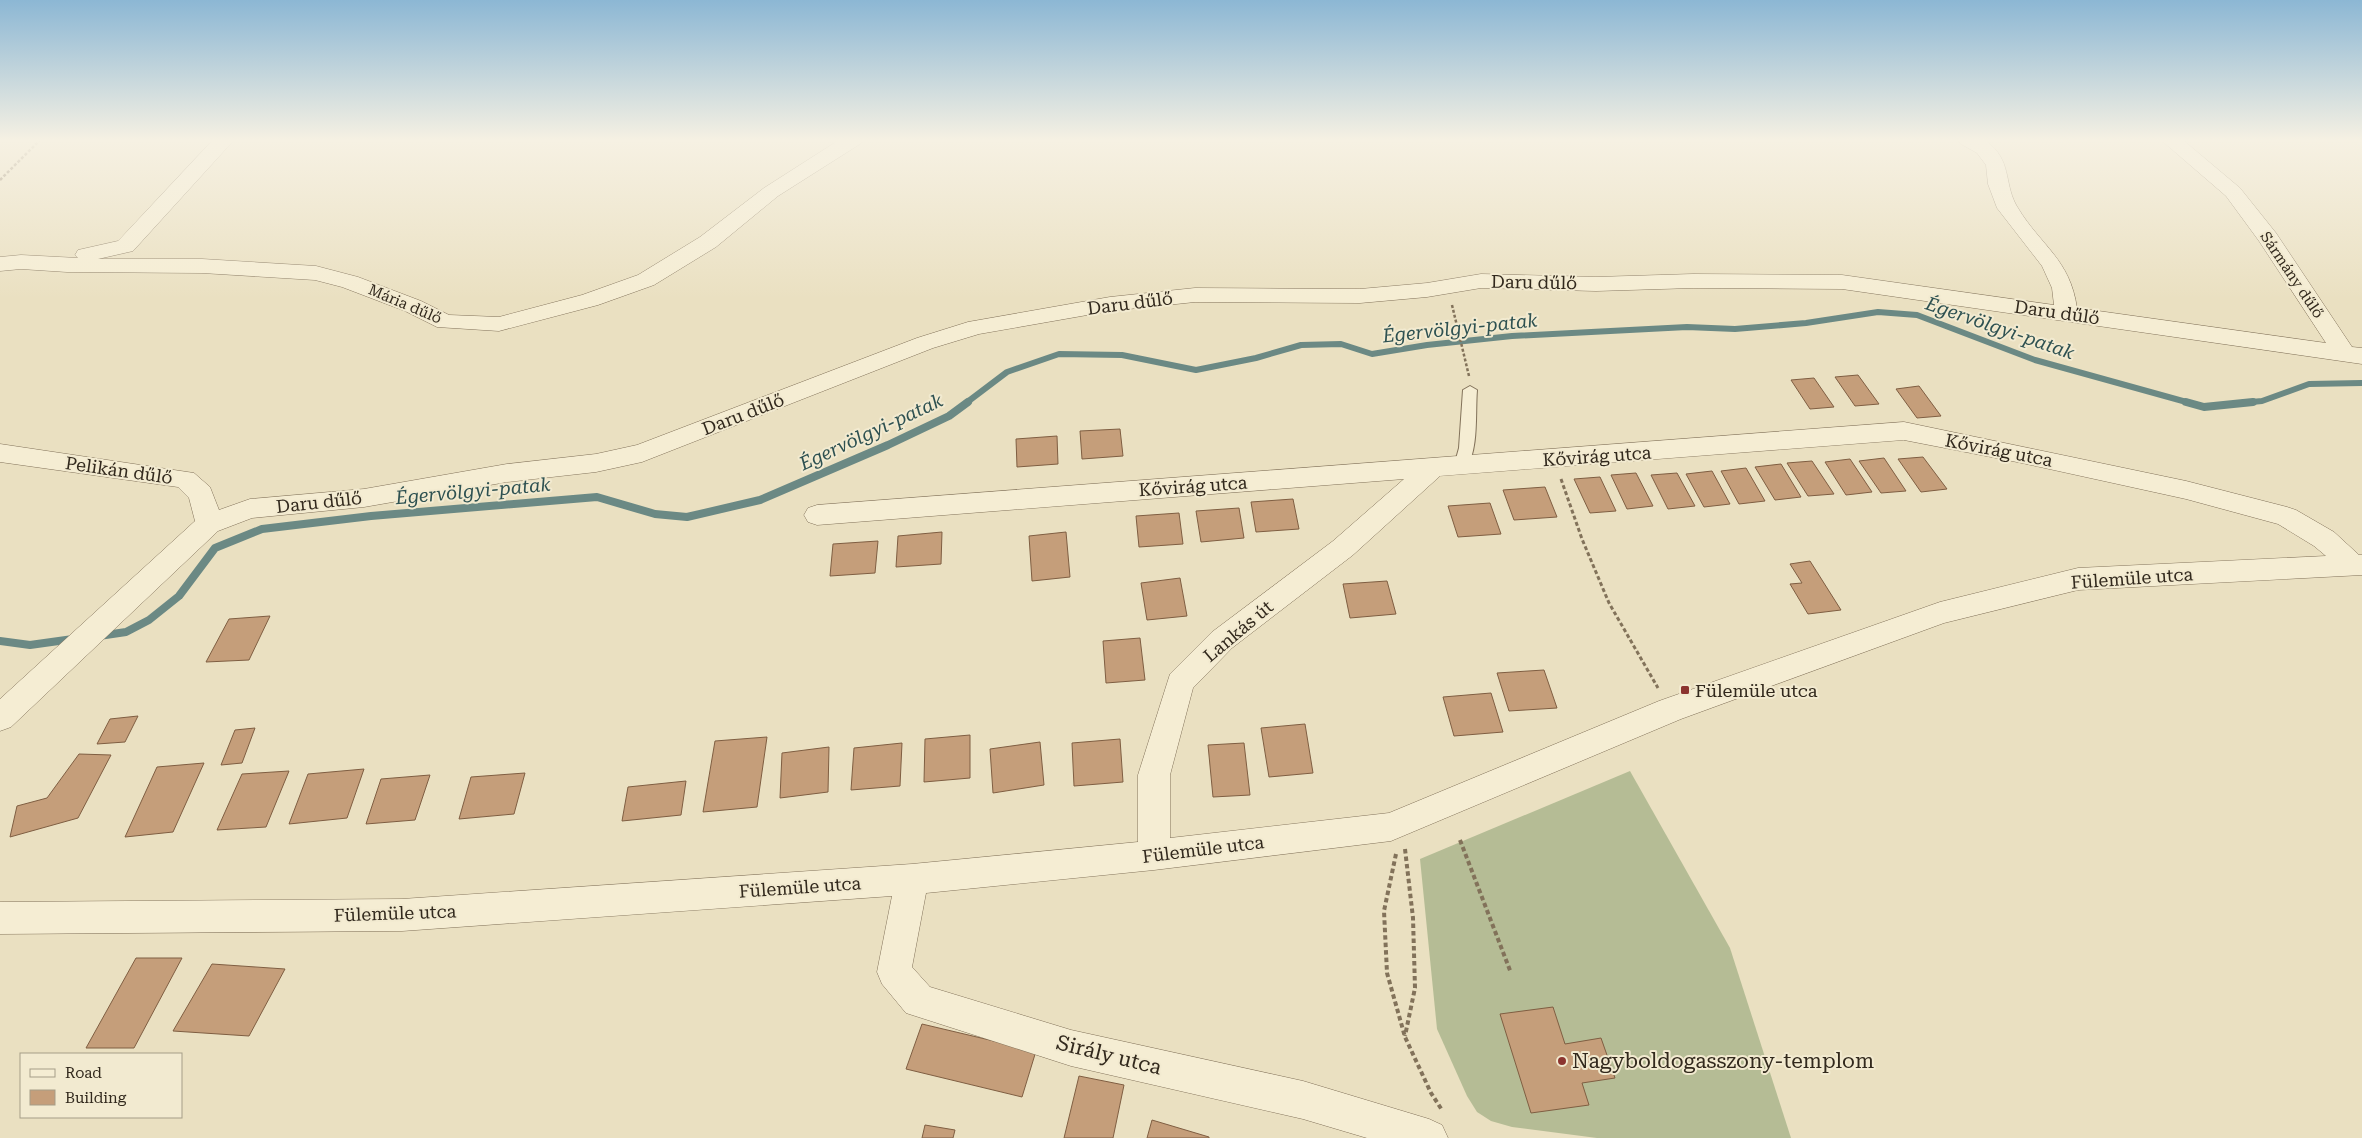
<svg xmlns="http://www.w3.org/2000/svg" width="2362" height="1138" viewBox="0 0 2362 1138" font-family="'Roboto Serif',serif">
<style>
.cemetery{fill:#b5bc95}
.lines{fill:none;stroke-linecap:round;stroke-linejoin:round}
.stream-far1{stroke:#6b8984;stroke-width:6}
.stream{stroke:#6b8984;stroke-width:8}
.building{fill:#c59e7a;stroke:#7f5e42}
.service-casing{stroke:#82725a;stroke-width:2}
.minor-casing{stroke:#82725a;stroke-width:1}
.path-far2{stroke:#82725a;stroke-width:2.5;stroke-dasharray:3 2;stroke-linecap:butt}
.path-far1{stroke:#82725a;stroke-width:3;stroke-dasharray:4 2.5;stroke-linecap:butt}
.path{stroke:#82725a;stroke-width:4;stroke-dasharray:4.5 3;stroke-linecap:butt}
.service{fill:#f5edd3;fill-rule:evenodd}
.minor{fill:#f5edd3;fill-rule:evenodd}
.poi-dot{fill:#8c342f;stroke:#f2ead0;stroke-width:2}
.labels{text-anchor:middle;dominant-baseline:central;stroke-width:4;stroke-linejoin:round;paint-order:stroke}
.far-street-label{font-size:15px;fill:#32291d;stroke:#f2ead0}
.street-label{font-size:18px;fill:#32291d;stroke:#f2ead0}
.poi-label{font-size:18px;fill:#32291d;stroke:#f2ead0;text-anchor:start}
.water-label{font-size:19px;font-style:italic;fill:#2e5151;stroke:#f2ead0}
.near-street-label{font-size:21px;fill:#32291d;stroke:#f2ead0}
.near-poi-label{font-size:21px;fill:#32291d;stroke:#f2ead0;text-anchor:start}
</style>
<rect width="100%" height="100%" fill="#eae0c1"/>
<path class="cemetery" d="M1630,771L1730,948L1791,1138H1597L1512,1127L1491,1121L1477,1112L1467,1096L1437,1029L1420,859Z"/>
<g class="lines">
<g class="stream-far1">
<path d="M966,403L1007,372L1059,354L1122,355L1196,370L1256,358L1301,345L1341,344L1372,354L1427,345L1512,336L1687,327L1735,329L1806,323L1878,312L1917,315L2035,360L2190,403"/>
<path d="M2241,403L2262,401L2309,384L2362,383"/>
</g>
<g class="stream">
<path d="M2186,402L2204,407L2253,402"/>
<path d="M99,636L126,632L149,620L179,596L215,548L262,529L371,516L597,497L655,514L687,517L760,500L888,445L949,416L968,402"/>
<path d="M0,641L30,645L73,639"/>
</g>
</g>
<g class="building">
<path d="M1858,375L1879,404L1855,406L1835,377Z"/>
<path d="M1814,378L1834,407L1810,409L1791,380Z"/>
<path d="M1919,386L1941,416L1917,418L1896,389Z"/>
<path d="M1120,429L1123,456L1082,459L1080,431Z"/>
<path d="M1057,436L1058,464L1017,467L1016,439Z"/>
<path d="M1923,457L1947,489L1921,492L1898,459Z"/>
<path d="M1884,458L1906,491L1881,493L1859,461Z"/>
<path d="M1850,459L1872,492L1846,495L1825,462Z"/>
<path d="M1812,461L1834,494L1808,496L1787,463Z"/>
<path d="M1781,464L1801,497L1775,500L1755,467Z"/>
<path d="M1746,468L1765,501L1739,504L1721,471Z"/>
<path d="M1712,471L1730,504L1704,507L1686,474Z"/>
<path d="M1636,473L1653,506L1627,509L1611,475Z"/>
<path d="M1677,473L1695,506L1668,509L1651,475Z"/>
<path d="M1600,477L1616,511L1590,513L1574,479Z"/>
<path d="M1545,487L1557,517L1514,520L1503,490Z"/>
<path d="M1293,499L1299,529L1256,532L1251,502Z"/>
<path d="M1490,503L1501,534L1458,537L1448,506Z"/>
<path d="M1239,508L1244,538L1201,542L1196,511Z"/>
<path d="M1179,513L1183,544L1139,547L1136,516Z"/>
<path d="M942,532L941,564L896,567L898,536Z"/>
<path d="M1066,532L1070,577L1032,581L1029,536Z"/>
<path d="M878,541L875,573L830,576L833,544Z"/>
<path d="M1810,561L1841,610L1808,614L1790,584L1802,583L1790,564Z"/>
<path d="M1180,578L1187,616L1147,620L1141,583Z"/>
<path d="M1387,581L1396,614L1350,618L1343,584Z"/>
<path d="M270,616L249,660L206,662L229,619Z"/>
<path d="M1140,638L1145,680L1106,683L1103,641Z"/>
<path d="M1544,670L1557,708L1509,711L1497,673Z"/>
<path d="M1491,693L1503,732L1454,736L1443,697Z"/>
<path d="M138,716L125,742L97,744L110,719Z"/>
<path d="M1305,724L1313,773L1269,777L1261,728Z"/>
<path d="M255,728L242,763L221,765L235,730Z"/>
<path d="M970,735V778L924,782L925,739Z"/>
<path d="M767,737L757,807L703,812L715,741Z"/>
<path d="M1120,739L1123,782L1074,786L1072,743Z"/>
<path d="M1040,742L1044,785L993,793L990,749Z"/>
<path d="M902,743L900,786L851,790L854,748Z"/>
<path d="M1244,743L1250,795L1213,797L1208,745Z"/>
<path d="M829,747L828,792L780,798L782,753Z"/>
<path d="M79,754L111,755L78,818L10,837L17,806L47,798Z"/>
<path d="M204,763L173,832L125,837L157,767Z"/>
<path d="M364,769L347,818L289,824L308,774Z"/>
<path d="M289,771L266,827L217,830L242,774Z"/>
<path d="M525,773L514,814L459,819L471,777Z"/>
<path d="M430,775L415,820L366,824L381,779Z"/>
<path d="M686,781L681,815L622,821L628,787Z"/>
<path d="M136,958H182L134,1048H86Z"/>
<path d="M212,964L285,969L249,1036L173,1031Z"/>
<path d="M1553,1007L1565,1044L1601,1038L1615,1078L1582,1083L1589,1105L1531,1113L1500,1014Z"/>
<path d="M922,1024L1036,1051L1022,1097L906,1069Z"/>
<path d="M1079,1076L1124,1085L1113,1138H1064Z"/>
<path d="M1152,1120L1209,1137V1138H1147Z"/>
<path d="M925,1125L955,1130L953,1138H922Z"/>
</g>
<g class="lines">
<defs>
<path id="service" d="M1470,386L1477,390C1475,414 1479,448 1466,469H1456L1454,466L1459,448L1463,390Z"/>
<g id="minor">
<path d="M213,140H234L133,251L98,259H202L316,266L358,277L421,301L449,315L499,317L582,295L638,275L700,237L764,188L839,140H863L860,144L778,196L716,247L654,285L598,305L499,331L437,327L405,311L342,287L315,280L202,273L67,272L21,269L0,271V257L21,255L78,258L75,255L78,250L118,241Z"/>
<path d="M1958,140C1969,140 1983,137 1991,145C2012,164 2004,186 2018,208C2041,246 2070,259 2077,308L2326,343L2259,241L2226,196L2161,140H2183L2240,188L2276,233L2352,347L2362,348V364L1842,289L1693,288L1596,291L1481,288L1427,297L1360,303L1195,302L1110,311L979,334L933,348L642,462L596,472L507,482L364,507L252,518L218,531L11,727L0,731V699L195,521L189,498L178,487L0,462V444L194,473L210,487L219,510L250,499L364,489L507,464L596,454L637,445L917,338L968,322L1110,297L1195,288L1360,289L1427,283L1481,274L1596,277L1693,274L1842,275L2054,305L2052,288L2042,266L1997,208L1988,184L1986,165L1977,153L1961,144Z"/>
<path d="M1904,422L2186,481L2287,507L2296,510L2334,532L2359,555H2362V575L2078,590L1944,623L1681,719L1391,841L1154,870L926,893L912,967L930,987L1071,1030L1303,1081L1429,1119L1442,1125L1448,1138H1367L1303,1119L1071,1066L906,1013L882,984L877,972L892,896L402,931L0,934V902L402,899L912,864L1138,842V775L1170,674L1212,632L1333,541L1404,479L817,525L808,522L804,515L808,508L817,505ZM1904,440L2022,463L2186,499L2278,524L2314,546L2326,556L2078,568L1940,602L1659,701L1389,813L1170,838V775L1193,688L1232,648L1353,555L1440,476Z"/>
</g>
</defs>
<use href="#service" class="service-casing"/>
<use href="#minor" class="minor-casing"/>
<g class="path-far2">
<path d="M0,180L40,140"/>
<path d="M1452,305L1469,376"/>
</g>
<path class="path-far1" d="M1561,479L1582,539L1609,603L1658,688"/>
<g class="path">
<path d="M1460,840L1511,973"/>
<path d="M1405,849L1413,918L1415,988L1405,1036"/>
<path d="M1396,854L1384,911L1387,973L1405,1037L1431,1093L1442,1110"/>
</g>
<use href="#service" class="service"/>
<use href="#minor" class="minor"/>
</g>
<linearGradient id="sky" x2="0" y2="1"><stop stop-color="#8cb7d4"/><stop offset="0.47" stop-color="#f6f1e3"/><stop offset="1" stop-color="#f6f1e3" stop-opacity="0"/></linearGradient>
<rect width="2362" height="299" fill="url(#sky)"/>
<g class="poi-dot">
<rect x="1680" y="685" width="10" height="10" rx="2.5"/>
<circle cx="1562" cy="1061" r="5"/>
</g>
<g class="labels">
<g class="far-street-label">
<text transform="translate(2292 275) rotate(56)">Sármány dűlő</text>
<text transform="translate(405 304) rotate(23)">Mária dűlő</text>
</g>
<g class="street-label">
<text transform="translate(1534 282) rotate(1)">Daru dűlő</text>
<text transform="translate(1130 303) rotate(-7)">Daru dűlő</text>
<text transform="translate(2057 312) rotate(8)">Daru dűlő</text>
<text transform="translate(743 414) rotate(-21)">Daru dűlő</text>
<text transform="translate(1999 450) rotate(11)">Kővirág utca</text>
<text transform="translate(1597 456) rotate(-4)">Kővirág utca</text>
<text transform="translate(119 470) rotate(8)">Pelikán dűlő</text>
<text transform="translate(1193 486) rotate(-4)">Kővirág utca</text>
<text transform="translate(319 502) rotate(-6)">Daru dűlő</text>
<text transform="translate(2132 578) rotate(-4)">Fülemüle utca</text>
<text transform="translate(1238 631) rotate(-40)">Lankás út</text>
<text transform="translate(1203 849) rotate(-7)">Fülemüle utca</text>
<text transform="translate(800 887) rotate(-4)">Fülemüle utca</text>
<text transform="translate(395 913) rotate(-2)">Fülemüle utca</text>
</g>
<g class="poi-label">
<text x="1695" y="690">Fülemüle utca</text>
</g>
<g class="water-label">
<text transform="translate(1460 328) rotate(-6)">Égervölgyi-patak</text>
<text transform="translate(2000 328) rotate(19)">Égervölgyi-patak</text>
<text transform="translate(871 432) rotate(-25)">Égervölgyi-patak</text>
<text transform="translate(473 491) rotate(-5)">Égervölgyi-patak</text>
</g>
<g class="near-street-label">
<text transform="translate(1109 1055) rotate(14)">Sirály utca</text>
</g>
<g class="near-poi-label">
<text x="1572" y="1061">Nagyboldogasszony-templom</text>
</g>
</g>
<rect x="20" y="1053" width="162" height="65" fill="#f2ead0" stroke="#a59d88"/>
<rect x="30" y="1069" width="25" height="8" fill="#f5edd3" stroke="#a59d88"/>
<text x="65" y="1078" font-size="15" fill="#32291d">Road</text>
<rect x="30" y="1090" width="25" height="15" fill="#c59e7a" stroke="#a59d88"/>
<text x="65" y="1103" font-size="15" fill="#32291d">Building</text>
</svg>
